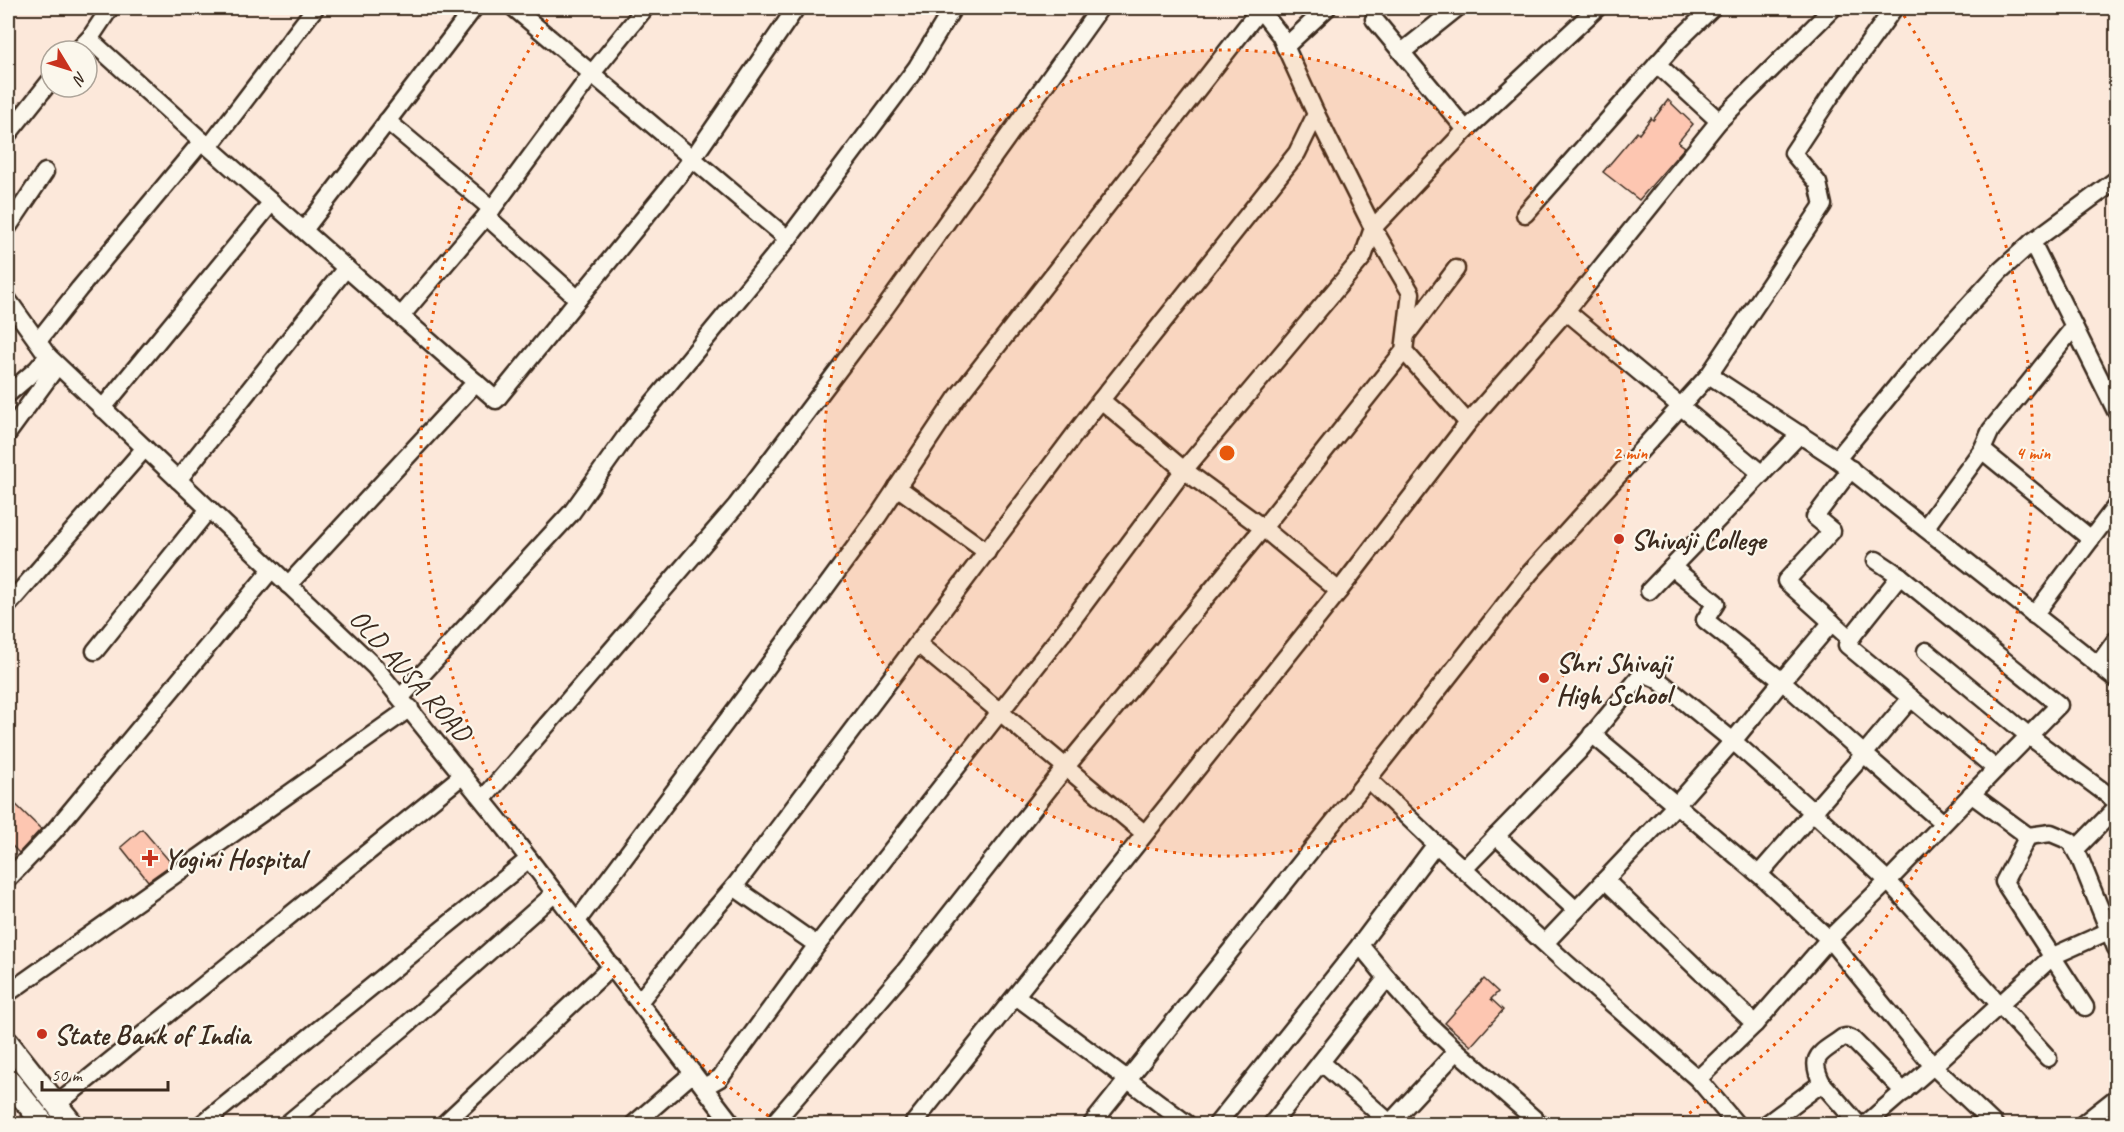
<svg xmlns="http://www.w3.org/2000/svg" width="2124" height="1132" viewBox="0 0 2124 1132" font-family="Caveat,sans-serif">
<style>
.building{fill:#fdc6b1;stroke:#3b2a1e;stroke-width:1.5}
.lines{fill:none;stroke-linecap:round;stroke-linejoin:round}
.minor-casing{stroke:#3b2a1e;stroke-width:21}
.major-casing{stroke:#3b2a1e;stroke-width:26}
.minor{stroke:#fbf7ec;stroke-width:16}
.major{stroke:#fbf7ec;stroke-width:21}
.ring{fill:none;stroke:#e8590c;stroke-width:3;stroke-dasharray:3 6}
.poi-dot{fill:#c8321e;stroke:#fbf7ec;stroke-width:2}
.labels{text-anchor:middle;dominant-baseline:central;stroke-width:4.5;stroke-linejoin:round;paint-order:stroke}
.poi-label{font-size:28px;font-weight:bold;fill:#3b2a1e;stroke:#fbf7ec;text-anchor:start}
.street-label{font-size:28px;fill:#3b2a1e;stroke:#fbf7ec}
.centre{fill:#e8590c;stroke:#fbf7ec;stroke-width:3}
.ring-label{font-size:18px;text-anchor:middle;font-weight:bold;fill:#e8590c;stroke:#fbf7ec;stroke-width:4.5;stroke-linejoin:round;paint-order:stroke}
</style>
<rect width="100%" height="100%" fill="#fce8da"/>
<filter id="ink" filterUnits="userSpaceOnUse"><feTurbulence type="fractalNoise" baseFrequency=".0167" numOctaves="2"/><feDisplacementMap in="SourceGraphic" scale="12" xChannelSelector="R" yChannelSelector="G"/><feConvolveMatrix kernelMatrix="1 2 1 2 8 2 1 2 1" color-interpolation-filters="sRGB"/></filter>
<g filter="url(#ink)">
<g class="building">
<path d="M1668,100L1693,124L1678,142L1685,147L1639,200L1603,172L1637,132L1639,134L1651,118L1653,120Z"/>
<path d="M8,797L41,829L19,853L8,842Z"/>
<path d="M142,829L172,864L148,881L121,847Z"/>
<path d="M1484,979L1498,992L1491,999L1503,1010L1471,1046L1445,1023Z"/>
</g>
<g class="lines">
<defs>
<g id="minor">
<path d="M89,39L202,141L496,400L693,158L796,8"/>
<path d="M1285,47L1327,8"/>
<path d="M77,51L90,38L110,8"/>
<path d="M1402,52L1457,8"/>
<path d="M1657,64L1719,121"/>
<path d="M387,121L492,209L401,316"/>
<path d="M1466,130L1597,8"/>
<path d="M8,134L51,80"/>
<path d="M209,147L315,8"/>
<path d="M492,209L593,72L645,8"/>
<path d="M1525,214L1675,44L1712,8"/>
<path d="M486,216L578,299"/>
<path d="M8,227L45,172"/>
<path d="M304,230L474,8"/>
<path d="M788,239L917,67L953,8"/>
<path d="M2032,242L2116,411"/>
<path d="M8,300L48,356L375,667L506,829L732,1124"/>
<path d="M1566,311L1719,121L1833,8"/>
<path d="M1407,334L1456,269"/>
<path d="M38,341L79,289L202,141"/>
<path d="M1709,375L1823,205L1818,183L1793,153L1832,94L1894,8"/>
<path d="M8,394L37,369L48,356"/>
<path d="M1101,400L1184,470L1064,631L1000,712L1144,833"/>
<path d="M102,409L272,202"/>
<path d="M1468,423L1566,311L1762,474"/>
<path d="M8,433L57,366"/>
<path d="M1982,450L1991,430L2074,327"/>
<path d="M1837,459L2116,679"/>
<path d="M1851,469L1815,517L1832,531L1786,581L1846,635H1853L1900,576L1876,560"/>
<path d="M178,480L346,268"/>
<path d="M897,487L987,552"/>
<path d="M1925,528L1982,450L2091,539L2116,506"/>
<path d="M1672,567L1716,603L1705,620L1782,681L1832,622"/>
<path d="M288,585L476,382"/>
<path d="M1339,591L1468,423L1404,351L1411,293L1373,228L1466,130L1374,19"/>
<path d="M1649,591L1800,434"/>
<path d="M8,605L145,448"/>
<path d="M2034,615L2091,539"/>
<path d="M1853,635L1847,645L1996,769L2059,705L1900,576"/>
<path d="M95,651L209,509"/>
<path d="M1926,651L2029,736L2116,801"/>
<path d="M2098,665L2116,640"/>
<path d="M401,697L572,512L629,432L788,239L514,8"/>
<path d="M1592,734L1763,878L1829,939L1933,1066L1994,1124"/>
<path d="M1971,794L2028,836L2051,833L2070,841L2080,859L2116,948"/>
<path d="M483,799L736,506L885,308L1100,8"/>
<path d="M1496,836L1576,910"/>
<path d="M2028,836L2004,882L2085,1007"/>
<path d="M1436,844L1566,963L1698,1079L1755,1024L1605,880"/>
<path d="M2076,849L2116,808"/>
<path d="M1464,869L1578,752L1643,673L1657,679L1733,741L1782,681L1864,754L1911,698"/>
<path d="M1759,874L1813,812L1888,881L2048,1058"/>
<path d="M8,879L54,831L272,569"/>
<path d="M577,921L762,674L878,516L956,399L1260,9"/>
<path d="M1545,943L1677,804L1733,741L1813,812L1864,754L1943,823"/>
<path d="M817,945L1000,712L918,644"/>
<path d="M1387,978L1427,1023L1457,1051L1540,1124"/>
<path d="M8,993L410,708"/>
<path d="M1016,996L1187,1124"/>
<path d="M639,1002L695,932L734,887L1093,410L1297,153L1316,114L1280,35L1259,8"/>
<path d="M1755,1024L1829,939L1888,881L1996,769"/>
<path d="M1321,1062L1390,1123"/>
<path d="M1698,1079L1736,1124"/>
<path d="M1822,1083L1858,1124"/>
<path d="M704,1087L720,1078L817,945L734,887"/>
<path d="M56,1105L463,775"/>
<path d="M202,1124L529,859"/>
<path d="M287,1124L404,1027L555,893"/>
<path d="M444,1124L612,966"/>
<path d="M634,1124L693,1073"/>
<path d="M773,1124L905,971L1065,768L1263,528L1184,470L1363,257L1373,228L1316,114"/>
<path d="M913,1124L1339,591L1263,528L1404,351"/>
<path d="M1092,1124L1368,779L1529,574L1709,375L1837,459L1911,369L2000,271L2032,242L2116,180"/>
<path d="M1217,1124L1360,945L1436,844L1368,779"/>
<path d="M1272,1124L1387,978L1360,945"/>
<path d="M1391,1124L1390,1123L1457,1051"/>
<path d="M1767,1124L1822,1083C1808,1055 1821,1054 1842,1038L1846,1037L1853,1040L1904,1092"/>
<path d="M1866,1124L1933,1066L2053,956L2109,931"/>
<path d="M2083,1124L2116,1098"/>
</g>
<g id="major">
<path d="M8,1043L72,1124"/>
<path d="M8,1080L44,1124"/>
</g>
</defs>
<use href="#minor" class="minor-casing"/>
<use href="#major" class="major-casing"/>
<use href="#minor" class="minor"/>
<use href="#major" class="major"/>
</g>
</g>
<circle cx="1227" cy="453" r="403" fill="#e8590c" fill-opacity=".12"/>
<g class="ring">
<circle cx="1227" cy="453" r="403"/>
<path d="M776 1121A806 806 0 0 1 555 8M1899 8A806 806 0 0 1 1678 1121"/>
</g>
<g class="poi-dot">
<circle cx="1619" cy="539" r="6"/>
<circle cx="1544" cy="678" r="6"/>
<path d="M147 849h6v6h6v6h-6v6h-6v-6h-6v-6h6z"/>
<circle cx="42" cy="1034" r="6"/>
</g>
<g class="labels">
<g class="poi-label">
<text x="1631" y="539">Shivaji College</text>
<text x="1556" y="662">Shri Shivaji<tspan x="1556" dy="32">High School</tspan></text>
<text x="164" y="858">Yogini Hospital</text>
<text x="54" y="1034">State Bank of India</text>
</g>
<g class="street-label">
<text transform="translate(411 675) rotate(48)">OLD AUSA ROAD</text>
</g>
</g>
<circle cx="1227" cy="453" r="9" class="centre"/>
<g class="ring-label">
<text x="1630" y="459">2 min</text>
<text x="2033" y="459">4 min</text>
</g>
<rect width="2124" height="1132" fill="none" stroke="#fbf7ec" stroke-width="30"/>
<rect x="15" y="15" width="2094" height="1102" fill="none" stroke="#3b2a1e" stroke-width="2" filter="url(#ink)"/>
<g transform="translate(69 69) rotate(128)"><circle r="28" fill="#fbf7ec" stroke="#aea59a" stroke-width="1.5"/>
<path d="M0-4.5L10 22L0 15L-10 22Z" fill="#c8321e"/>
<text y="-9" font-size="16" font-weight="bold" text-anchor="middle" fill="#3b2a1e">N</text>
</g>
<path d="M42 1081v9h126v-9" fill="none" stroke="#3b2a1e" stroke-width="3"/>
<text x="51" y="1081" font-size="18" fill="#3b2a1e" stroke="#fbf7ec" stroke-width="4.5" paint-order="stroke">50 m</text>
</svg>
